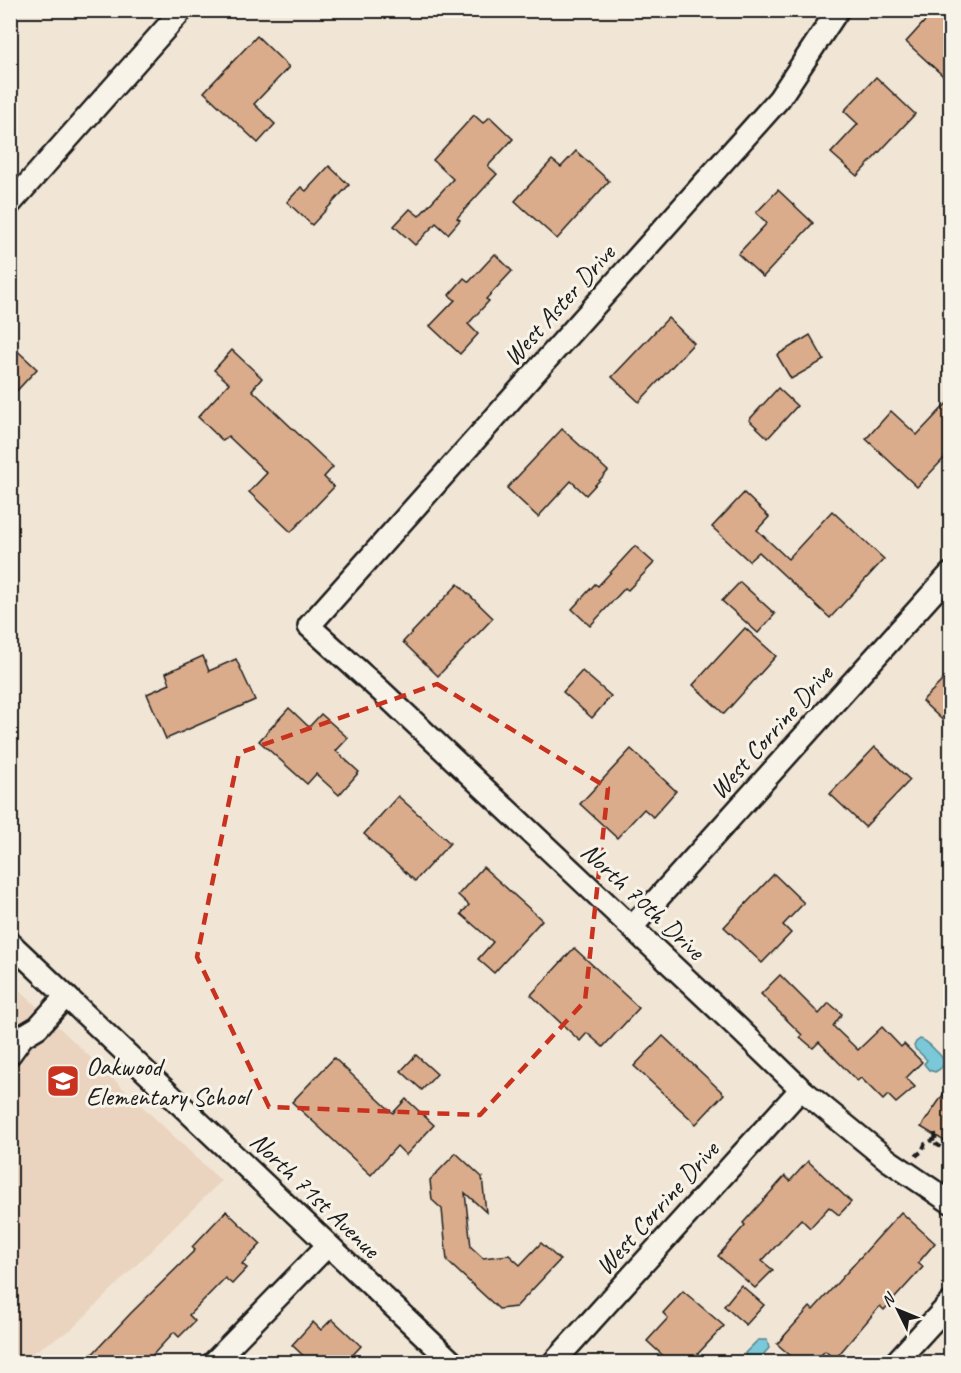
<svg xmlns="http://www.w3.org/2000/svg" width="961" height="1373" viewBox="0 0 961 1373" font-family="Caveat,sans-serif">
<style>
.built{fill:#ead4bf}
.water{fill:#7ac8d8;stroke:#54838d;stroke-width:1.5}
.building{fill:#daac8b;stroke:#1c1c1c;stroke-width:1.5}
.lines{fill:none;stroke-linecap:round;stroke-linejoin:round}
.minor-casing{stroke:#1c1c1c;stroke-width:26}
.path{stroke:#1c1c1c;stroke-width:4;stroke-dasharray:6 4.5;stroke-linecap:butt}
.minor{stroke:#f7f3e8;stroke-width:21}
.marked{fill:none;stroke:#c8321e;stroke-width:4.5;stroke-dasharray:12 8;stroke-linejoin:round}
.labels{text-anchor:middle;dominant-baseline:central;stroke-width:6;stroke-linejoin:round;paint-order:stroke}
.street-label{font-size:26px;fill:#1c1c1c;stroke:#f7f3e8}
.poi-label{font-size:26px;fill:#1c1c1c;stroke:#f7f3e8;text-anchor:start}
</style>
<rect width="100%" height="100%" fill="#f1e5d5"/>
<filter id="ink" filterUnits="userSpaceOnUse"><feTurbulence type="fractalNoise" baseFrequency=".0167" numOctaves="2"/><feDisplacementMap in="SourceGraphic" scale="12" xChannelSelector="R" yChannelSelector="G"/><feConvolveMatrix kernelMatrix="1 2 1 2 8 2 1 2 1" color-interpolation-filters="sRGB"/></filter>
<g filter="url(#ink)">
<path class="built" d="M10,981L221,1181L72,1329L17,1362H10Z"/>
<g class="water">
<path d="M920,1039C926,1040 930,1045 935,1050C944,1058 949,1065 935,1072L929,1070L924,1064L927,1060L919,1052L916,1050L914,1046L916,1042Z"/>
<path d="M758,1340H767L769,1348L757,1362H747L745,1353Z"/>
</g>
<g class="building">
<path d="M935,10H951V83L906,42Z"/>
<path d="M257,36L289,67L254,104L275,124L258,143L204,92Z"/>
<path d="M876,77L915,114L857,176L831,153L858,124L844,111Z"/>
<path d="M474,115L483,123L490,117L513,139L488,166L497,174L457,218L460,220L448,234L436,223L415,245L394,226L410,209L419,216L453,179L433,160Z"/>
<path d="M576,151L609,181L557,239L515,201L552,160L561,167Z"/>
<path d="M329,166L349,185L312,225L287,202L301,187L306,191Z"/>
<path d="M778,190L813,223L763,277L738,254L767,223L756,213Z"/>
<path d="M495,254L512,271L486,299L489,301L468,324L478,334L460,354L430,326L455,300L449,295L464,278L469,282Z"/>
<path d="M668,318L694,343L639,402L612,377Z"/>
<path d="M810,335L824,360L791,379L777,355Z"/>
<path d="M10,344L37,369L10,398Z"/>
<path d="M232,350L262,378L252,390L333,467L324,477L334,487L291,532L249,492L267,473L228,436L223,441L198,417L229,383L214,370Z"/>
<path d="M778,388L797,406L768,438L749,420Z"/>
<path d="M951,399V451L917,487L866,439L891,411L917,435Z"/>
<path d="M562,429L608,471L586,495L571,481L538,517L507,488Z"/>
<path d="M744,493L769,517L757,530L788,559L832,511L884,559L830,618L759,552L749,561L712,527Z"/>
<path d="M635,546L654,563L628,590L625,588L590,626L572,609L595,584L598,586Z"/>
<path d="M740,582L775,614L758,633L722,601Z"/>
<path d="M458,584L493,618L438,676L403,642Z"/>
<path d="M745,628L776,656L724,714L693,685Z"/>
<path d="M203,656L209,671L236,659L255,700L166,739L147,694L170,684L166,673Z"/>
<path d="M582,671L611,696L592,718L563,692Z"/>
<path d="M951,672V728L922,701Z"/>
<path d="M289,708L309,727L321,714L348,738L336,751L359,772L339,795L316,774L307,784L259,741Z"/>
<path d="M875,747L910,780L865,827L830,794Z"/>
<path d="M631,749L676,791L653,817L644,809L617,838L580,804Z"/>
<path d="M398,796L450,843L415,881L364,834Z"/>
<path d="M483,867L542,920L494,973L478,959L493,942L461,914L469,905L458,895Z"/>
<path d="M774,874L804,903L783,925L791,933L762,963L724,927Z"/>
<path d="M574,948L639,1008L603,1047L587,1033L580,1041L531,995Z"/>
<path d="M780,975L819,1014L829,1003L842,1014L833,1026L858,1050L882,1027L901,1047L904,1044L922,1062L906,1078L915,1087L896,1103L888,1095L883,1100L861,1078L857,1081L819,1042L813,1048L800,1037L802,1035L761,994Z"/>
<path d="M663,1036L724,1094L696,1124L634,1066Z"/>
<path d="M416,1055L437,1074L422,1090L401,1071Z"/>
<path d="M334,1058L393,1113L406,1099L434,1125L406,1155L397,1146L371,1175L292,1102Z"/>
<path d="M951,1083V1145L921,1127Z"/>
<path d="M456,1153L482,1177L486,1212L465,1193L471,1247L483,1258L509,1255L520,1265L541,1243L560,1260L516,1307L499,1309L447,1261L442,1209L432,1200L430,1180Z"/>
<path d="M808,1161L851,1202L839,1215L829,1207L810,1228L801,1219L762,1261L773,1270L755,1288L718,1256L745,1225L743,1223L785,1176L790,1181Z"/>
<path d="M226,1211L261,1244L242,1264L247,1268L232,1284L225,1278L189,1315L195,1321L179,1337L174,1332L146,1362H85L131,1313L195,1250L192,1247Z"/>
<path d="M901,1212L935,1243L918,1263L923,1267L884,1310L880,1306L835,1359L825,1351L814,1362H798L777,1344L810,1307L813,1310Z"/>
<path d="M741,1285L764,1305L746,1325L724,1306Z"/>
<path d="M683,1291L724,1326L690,1362H670L647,1341L668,1318L663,1313Z"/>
<path d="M332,1319L361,1346L346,1362H310L292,1345L313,1322L321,1330Z"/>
</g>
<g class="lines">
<defs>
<g id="minor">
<path d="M838,10L779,99L309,626L381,691L736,1026L801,1089L888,1160L950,1202"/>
<path d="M10,204L182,10"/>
<path d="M632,927L950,574"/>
<path d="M10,943L452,1362"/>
<path d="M10,1054L23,1036L38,1027L66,996"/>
<path d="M214,1362L328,1245"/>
<path d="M554,1362L801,1089"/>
<path d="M896,1362L950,1303"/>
</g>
</defs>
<use href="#minor" class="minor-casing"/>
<g class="path">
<path d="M935,1133L936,1144L947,1151"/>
<path d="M916,1156L922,1151L925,1144L935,1139"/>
</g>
<use href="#minor" class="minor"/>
</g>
</g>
<path class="marked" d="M437,684L608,788L585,1001L480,1115L269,1107L197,957L239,753Z"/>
<defs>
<symbol id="school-square" viewBox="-11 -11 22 22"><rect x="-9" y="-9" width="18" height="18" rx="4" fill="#c8321e" stroke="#f7f3e8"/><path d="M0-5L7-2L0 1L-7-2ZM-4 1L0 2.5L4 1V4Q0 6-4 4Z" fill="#fff"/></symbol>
</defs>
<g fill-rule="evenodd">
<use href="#school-square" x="44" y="1062" width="38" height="38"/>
</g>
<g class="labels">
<g class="street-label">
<text transform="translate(559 305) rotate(-48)">West Aster Drive</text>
<text transform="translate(771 732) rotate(-48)">West Corrine Drive</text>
<text transform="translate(643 901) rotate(43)">North 70th Drive</text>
<text transform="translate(315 1195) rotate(44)">North 71st Avenue</text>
<text transform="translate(657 1208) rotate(-48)">West Corrine Drive</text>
</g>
<g class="poi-label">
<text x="86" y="1066">Oakwood<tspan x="86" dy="30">Elementary School</tspan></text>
</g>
</g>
<rect width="961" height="1373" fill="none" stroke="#f7f3e8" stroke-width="36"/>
<rect x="18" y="18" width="925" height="1337" fill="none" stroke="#1c1c1c" stroke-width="2" filter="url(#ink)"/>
<g transform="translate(898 1310) rotate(313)" stroke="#f7f3e8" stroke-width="4.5" paint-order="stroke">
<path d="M0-4.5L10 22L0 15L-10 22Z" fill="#1c1c1c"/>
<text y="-9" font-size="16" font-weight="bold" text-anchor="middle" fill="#1c1c1c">N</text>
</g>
</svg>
